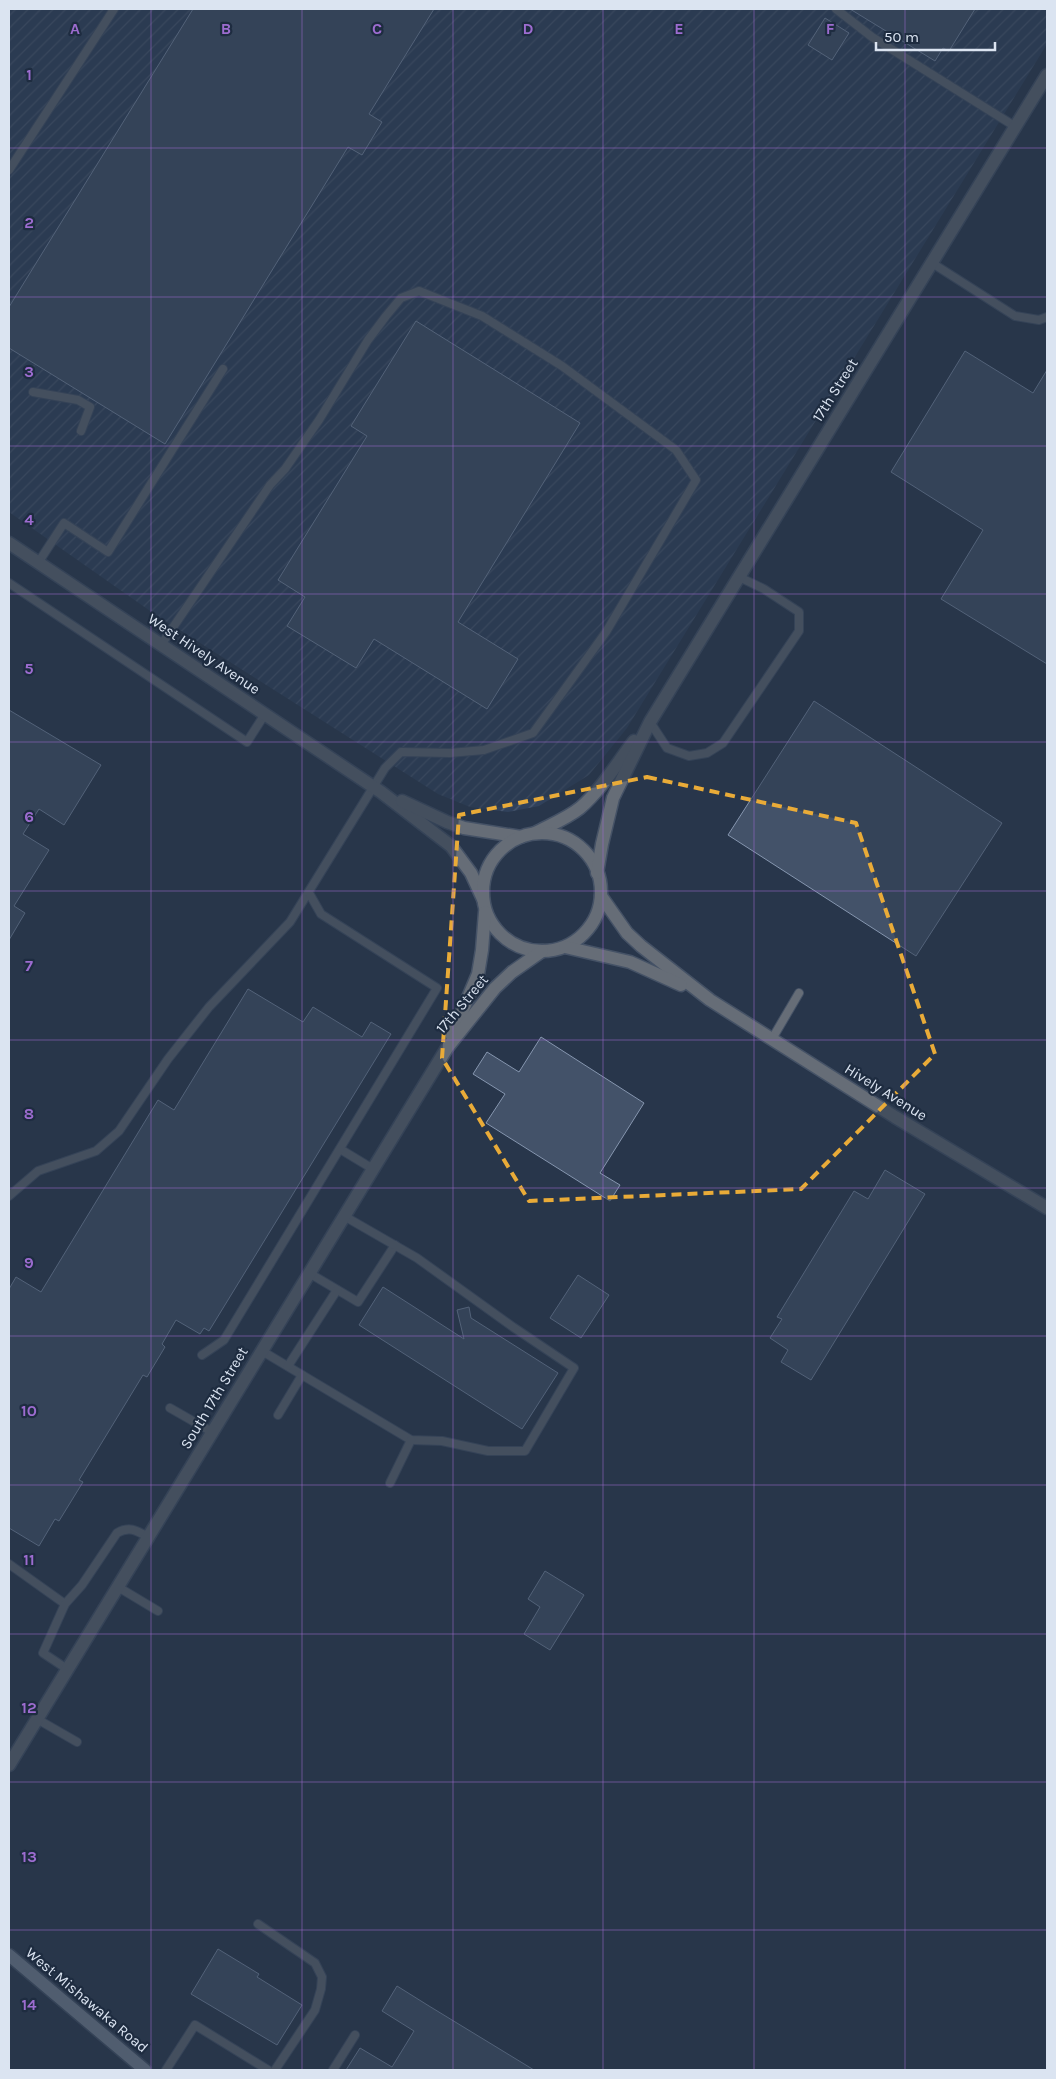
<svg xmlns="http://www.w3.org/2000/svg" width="1056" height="2079" viewBox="0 0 1056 2079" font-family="Karla,sans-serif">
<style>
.industrial{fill:url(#industrial-furrows)}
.building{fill:#435269;stroke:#8696af}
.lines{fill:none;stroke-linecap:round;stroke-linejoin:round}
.service-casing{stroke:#455266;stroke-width:10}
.tertiary-casing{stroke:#455266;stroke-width:15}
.secondary-casing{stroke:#455266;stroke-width:15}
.service{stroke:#666d77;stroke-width:8}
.tertiary{stroke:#666d77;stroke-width:12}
.secondary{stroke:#818c9c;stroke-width:12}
.marked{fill:none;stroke:#e9ab38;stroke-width:4;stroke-dasharray:10 6;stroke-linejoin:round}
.grid{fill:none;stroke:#9d6cd0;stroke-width:1;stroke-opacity:0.55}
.labels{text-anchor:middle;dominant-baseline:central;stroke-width:4.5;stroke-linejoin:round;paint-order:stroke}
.street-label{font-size:15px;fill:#dbe4f1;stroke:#1e2c40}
.grid-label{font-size:16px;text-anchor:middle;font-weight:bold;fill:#9d6cd0;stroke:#1e2c40;stroke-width:4.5;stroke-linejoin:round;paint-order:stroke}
</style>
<defs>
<pattern id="industrial-furrows" width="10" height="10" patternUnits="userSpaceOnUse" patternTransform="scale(1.25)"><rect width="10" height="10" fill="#30415b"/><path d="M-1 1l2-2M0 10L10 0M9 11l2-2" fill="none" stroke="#4d5c73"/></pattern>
</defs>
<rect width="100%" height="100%" fill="#28364b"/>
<path class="industrial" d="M9,9H1047V44L627,728L589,775L539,806L508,812L470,807L438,794L153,613L9,512Z"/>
<g class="building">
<path d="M193,9H434L369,114L382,122L362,155L348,147L165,444L9,348V307Z"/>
<path d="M850,9H975L949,51L943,48L935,61Z"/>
<path d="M825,18L849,33L832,60L808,45Z"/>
<path d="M416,321L580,423L458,622L518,659L487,709L374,639L356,668L287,626L305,597L278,580L367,436L351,426Z"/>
<path d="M965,351L1033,393L1047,370V664L941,599L983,530L891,472Z"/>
<path d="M814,701L1002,823L916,956L728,835Z"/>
<path d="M9,710L101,765L64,825L39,809L23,834L49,850L14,906L25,913L9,940Z"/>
<path d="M248,989L303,1022L313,1007L362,1037L371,1022L391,1034L209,1331L204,1328L200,1334L176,1320L162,1344L165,1347L147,1377L143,1375L79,1480L83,1482L59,1521L55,1519L39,1546L9,1528V1289L16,1277L41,1292L158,1100L174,1110Z"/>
<path d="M541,1037L644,1103L600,1173L620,1185L610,1201L486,1123L505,1094L473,1074L487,1052L519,1072Z"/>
<path d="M885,1170L925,1194L811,1380L781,1362L788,1350L770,1338L782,1319L777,1317L854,1191L868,1199Z"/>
<path d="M578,1275L609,1295L581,1338L550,1318Z"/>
<path d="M383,1287L464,1339L457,1310L469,1307L471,1318L558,1373L522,1429L359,1325Z"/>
<path d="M545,1571L584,1595L550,1650L524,1634L540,1607L528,1599Z"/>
<path d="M218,1949L259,1974L257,1977L302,2005L277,2045L191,1994Z"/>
<path d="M397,1986L429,2006L534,2070H346L360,2048L392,2067L414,2031L382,2011Z"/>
</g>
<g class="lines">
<defs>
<g id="service">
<path d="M836,9L872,37L1016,127"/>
<path d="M9,170L114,9"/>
<path d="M932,263L1015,316L1039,320L1047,317"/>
<path d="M33,392L78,400L90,407L81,431"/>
<path d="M38,563L64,523L108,552L223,369"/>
<path d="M9,583L247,742L265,714"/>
<path d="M650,722L667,748L689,756L707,753L723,743L799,631V612L764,589L739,577"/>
<path d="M772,1039L799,993"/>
<path d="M340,1149L373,1169"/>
<path d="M9,1196L38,1171L96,1151L119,1131L168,1059L209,1007L290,922L385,768L401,752L450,753L484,750L533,733L606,632L696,480L676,450L562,366L482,316L419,291L401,298L386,316L368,340L319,420L285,469L270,485L161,645"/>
<path d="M309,1273L358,1302L395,1245"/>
<path d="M262,1351L411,1440L442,1441L488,1451H525L574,1368L513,1327L417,1258L344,1216"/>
<path d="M202,1355L224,1340L437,988L321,914L309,893"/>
<path d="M288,1366L337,1290"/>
<path d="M170,1408L212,1432"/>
<path d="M278,1415L302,1375"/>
<path d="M390,1483L411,1440"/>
<path d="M9,1564L65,1604"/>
<path d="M118,1587L158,1611"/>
<path d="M67,1669L43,1653L65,1604L82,1585L117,1533C129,1526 136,1530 148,1537"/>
<path d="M37,1719L77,1742"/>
<path d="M258,1924L315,1963L322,1977L321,1989L315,2010L275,2070"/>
<path d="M166,2070L195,2025L268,2070"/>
<path d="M333,2070L355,2035"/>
</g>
<g id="tertiary">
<path d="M9,543L381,792L451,846L471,873L483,899"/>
<path d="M402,801L447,822L464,828L521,837"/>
<path d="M535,833C550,825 566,819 580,808C601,790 617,763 634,741"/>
<circle cx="542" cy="892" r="59"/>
<path d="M597,873L602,844L613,798L650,722L1047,75"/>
<path d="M601,896L627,933L641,946L710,1000L895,1117L1047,1208"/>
<path d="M565,947L630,962L681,985"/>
<path d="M452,1036L478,974L482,950L485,912"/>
<path d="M9,1765L447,1048L495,988L512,972L542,951"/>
</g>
<path id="secondary" d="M9,1955L145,2070"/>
</defs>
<use href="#service" class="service-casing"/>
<use href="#tertiary" class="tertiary-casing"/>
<use href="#secondary" class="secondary-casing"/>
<use href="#service" class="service"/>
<use href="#tertiary" class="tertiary"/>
<use href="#secondary" class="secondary"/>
</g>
<path d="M0 0H1056V2079H0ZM647,777L856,823L935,1054L801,1189L529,1201L442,1058L459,815Z" fill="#28364b" fill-opacity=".55" fill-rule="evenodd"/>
<path class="marked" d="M647,777L856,823L935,1054L801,1189L529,1201L442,1058L459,815Z"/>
<path class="grid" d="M151,9V2070M302,9V2070M453,9V2070M603,9V2070M754,9V2070M905,9V2070M9,148H1047M9,297H1047M9,446H1047M9,594H1047M9,742H1047M9,891H1047M9,1040H1047M9,1188H1047M9,1336H1047M9,1485H1047M9,1634H1047M9,1782H1047M9,1930H1047"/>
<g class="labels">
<g class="street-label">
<text transform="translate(835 390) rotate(-58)">17th Street</text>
<text transform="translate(204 654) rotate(34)">West Hively Avenue</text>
<text transform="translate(462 1004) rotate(-50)">17th Street</text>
<text transform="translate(886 1092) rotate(32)">Hively Avenue</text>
<text transform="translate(214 1398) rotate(-59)">South 17th Street</text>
<text transform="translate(87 2000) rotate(40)">West Mishawaka Road</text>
</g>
</g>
<g class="grid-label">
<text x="75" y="34">A</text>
<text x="226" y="34">B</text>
<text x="377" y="34">C</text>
<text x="528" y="34">D</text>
<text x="679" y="34">E</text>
<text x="830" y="34">F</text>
<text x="29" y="80">1</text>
<text x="29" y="228">2</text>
<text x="29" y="377">3</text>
<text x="29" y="525">4</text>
<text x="29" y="674">5</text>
<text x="29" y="822">6</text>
<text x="29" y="971">7</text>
<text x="29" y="1119">8</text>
<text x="29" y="1268">9</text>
<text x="29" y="1416">10</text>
<text x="29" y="1565">11</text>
<text x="29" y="1713">12</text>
<text x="29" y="1862">13</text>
<text x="29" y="2010">14</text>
</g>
<rect width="1056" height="2079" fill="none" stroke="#dbe4f1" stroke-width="20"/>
<path d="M876 42v8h119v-8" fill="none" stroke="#dbe4f1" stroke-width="2.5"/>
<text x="884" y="42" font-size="15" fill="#dbe4f1" stroke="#1e2c40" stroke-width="4" paint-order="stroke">50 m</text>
</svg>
